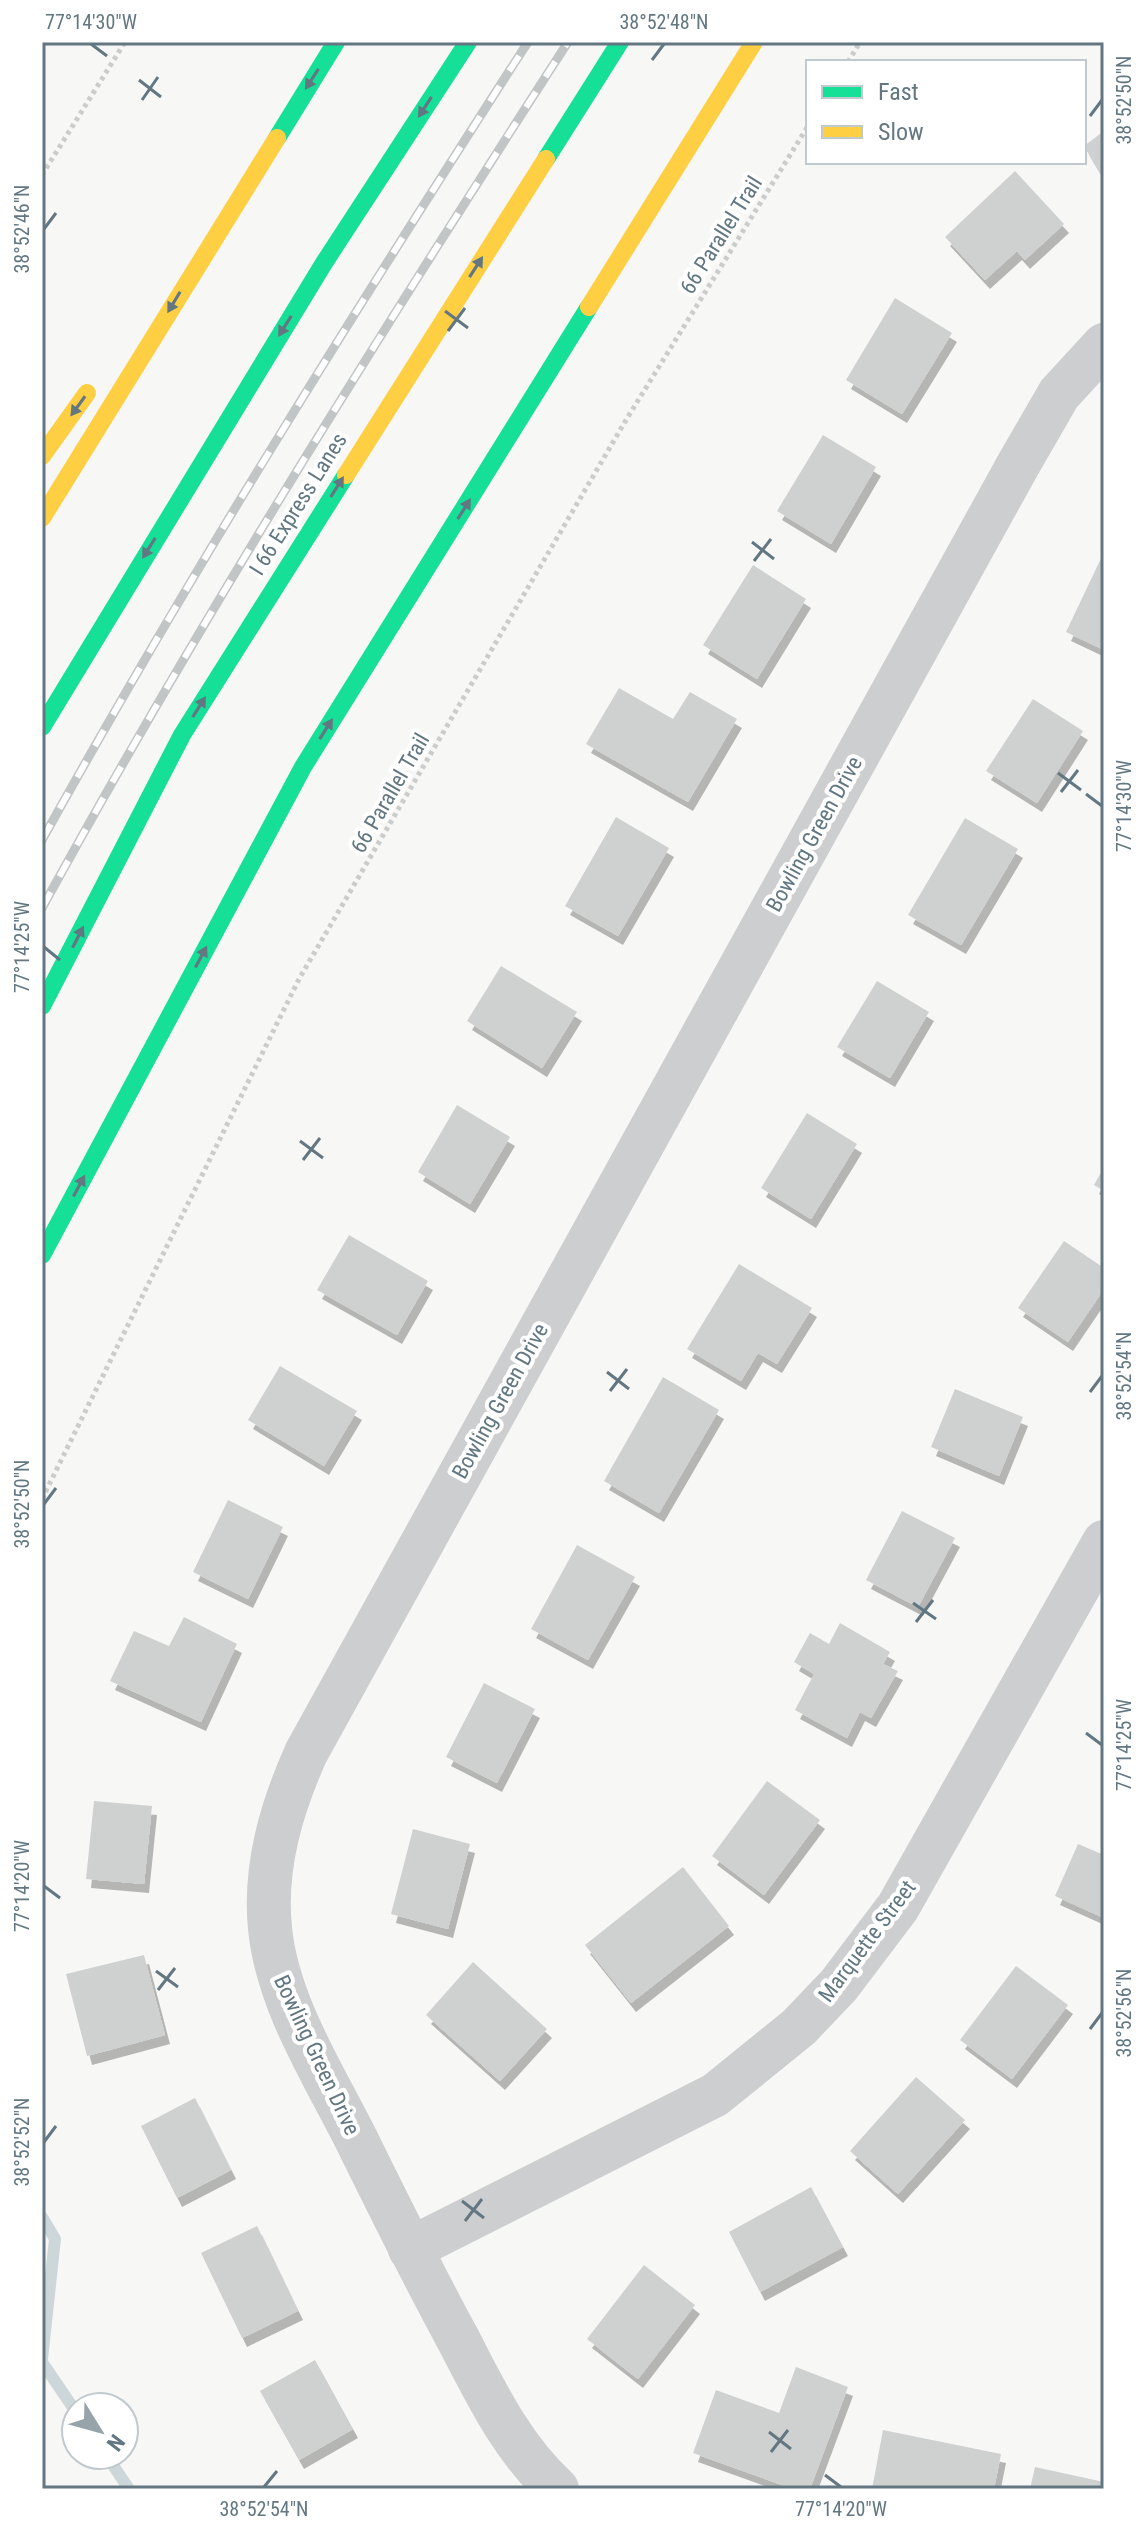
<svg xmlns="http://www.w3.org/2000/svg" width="1146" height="2531" viewBox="0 0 1146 2531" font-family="'Roboto Condensed',sans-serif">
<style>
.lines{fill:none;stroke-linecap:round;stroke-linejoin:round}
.stream{stroke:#cdd7d9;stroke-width:12}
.building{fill:#cfd1d1;filter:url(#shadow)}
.path{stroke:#cbcccc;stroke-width:5;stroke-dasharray:4 4;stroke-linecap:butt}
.street{stroke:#cdcecf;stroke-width:44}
.fast{stroke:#16e098;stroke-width:18}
.slow{stroke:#ffcf43;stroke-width:18}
.rail-casing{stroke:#c2c5c6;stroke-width:9}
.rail{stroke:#fff;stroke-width:6;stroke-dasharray:18;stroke-linecap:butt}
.oneway{fill:#627781}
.ticks{fill:none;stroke:#627781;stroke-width:3}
.labels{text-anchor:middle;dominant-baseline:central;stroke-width:8;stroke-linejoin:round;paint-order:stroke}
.street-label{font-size:22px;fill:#627781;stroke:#fff}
.neatline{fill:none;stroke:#627781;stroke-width:3}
.ticks-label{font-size:20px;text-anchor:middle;fill:#627781}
</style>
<defs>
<filter id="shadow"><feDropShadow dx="5" dy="9" stdDeviation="0" flood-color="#0004"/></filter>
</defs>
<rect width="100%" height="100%" fill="#f7f7f6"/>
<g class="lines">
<g class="stream">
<path d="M42,2217L55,2239L42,2359"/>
<path d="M42,2362L76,2412"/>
<path d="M106,2455L129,2489"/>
</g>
</g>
<g class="building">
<path d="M1104,131V180L1084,146Z"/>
<path d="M1015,171L1064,224L1025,260L1017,251L985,280L945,237Z"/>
<path d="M895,298L952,333L902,414L846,380Z"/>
<path d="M823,435L876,467L831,544L777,511Z"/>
<path d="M1104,552V650L1066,632Z"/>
<path d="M753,565L806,599L757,679L703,645Z"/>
<path d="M619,688L673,719L690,692L737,719L688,802L586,744Z"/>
<path d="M1033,699L1083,731L1037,803L986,771Z"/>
<path d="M616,817L669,848L618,936L565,906Z"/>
<path d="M965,818L1018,849L961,945L908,915Z"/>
<path d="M501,966L577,1012L542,1068L467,1021Z"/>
<path d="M877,981L929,1012L890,1078L837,1047Z"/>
<path d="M457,1105L510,1137L470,1204L418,1172Z"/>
<path d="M807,1113L857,1144L811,1219L761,1188Z"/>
<path d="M1104,1167V1191L1094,1185Z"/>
<path d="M349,1235L428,1281L397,1335L317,1290Z"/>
<path d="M1064,1241L1104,1268V1289L1068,1342L1018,1308Z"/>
<path d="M739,1264L812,1308L777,1364L758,1353L741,1381L687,1349Z"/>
<path d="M280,1366L357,1411L324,1466L248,1420Z"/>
<path d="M663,1377L719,1410L659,1513L604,1481Z"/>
<path d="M955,1389L1023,1417L999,1476L931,1447Z"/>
<path d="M228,1500L283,1527L248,1599L193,1572Z"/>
<path d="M902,1511L955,1538L918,1607L866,1580Z"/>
<path d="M577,1545L635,1577L588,1660L531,1629Z"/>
<path d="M184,1617L237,1644L201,1722L110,1681L134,1631L169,1646Z"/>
<path d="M840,1623L890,1652L883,1664L898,1671L871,1718L860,1712L847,1738L795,1710L814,1674L794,1662L810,1633L829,1644Z"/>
<path d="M484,1683L535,1709L497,1783L446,1757Z"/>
<path d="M767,1781L820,1820L764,1895L712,1856Z"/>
<path d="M94,1801L152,1806L144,1884L86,1879Z"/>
<path d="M413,1829L470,1844L448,1929L391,1914Z"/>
<path d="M1078,1844L1104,1855V1918L1055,1896Z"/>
<path d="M683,1867L729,1926L631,2003L585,1945Z"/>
<path d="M144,1955L165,2035L87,2056L66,1974Z"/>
<path d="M473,1962L547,2029L500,2081L426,2015Z"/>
<path d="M1016,1966L1068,2005L1012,2079L960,2040Z"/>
<path d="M916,2077L965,2120L898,2194L850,2151Z"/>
<path d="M195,2098L231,2170L177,2198L141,2126Z"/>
<path d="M811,2187L843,2247L760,2292L729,2232Z"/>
<path d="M257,2226L298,2311L242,2338L201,2253Z"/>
<path d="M644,2265L695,2305L638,2379L587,2339Z"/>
<path d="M315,2360L353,2429L299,2460L260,2391Z"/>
<path d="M796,2367L848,2387L810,2489H793L693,2453L716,2390L779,2413Z"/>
<path d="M883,2430L1001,2454L994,2489H872Z"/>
<path d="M1035,2467L1104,2482V2489H1030Z"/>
</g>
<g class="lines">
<g class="path">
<path d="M848,62L860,42"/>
<path d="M42,175L125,42"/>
<path d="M42,1499L299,979L626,420L808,126"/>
</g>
<g class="street">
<path d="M410,2249L715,2095L799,2027L839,1985L898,1907L1104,1542"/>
<path d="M557,2489C512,2448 486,2393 458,2339C423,2275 391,2210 359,2145C326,2078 277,2004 270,1928C264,1867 281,1809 306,1753L1018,465L1059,394L1104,345"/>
</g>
<g class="fast">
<path d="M277,138L336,42"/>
<path d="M546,159L620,42"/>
<path d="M42,727L324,263L468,42"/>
<path d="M42,1006L182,735L346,475"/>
<path d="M42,1255L303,767L589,307"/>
</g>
<g class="slow">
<path d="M589,307L754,42"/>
<path d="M42,456L87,393"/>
<path d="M346,475L546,159"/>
<path d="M42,518L277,138"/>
</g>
<defs>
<g id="rail">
<path d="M42,840C193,568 359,304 528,42"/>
<path d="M42,908C205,611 385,326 568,42"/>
</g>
</defs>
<use href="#rail" class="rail-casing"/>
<use href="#rail" class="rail"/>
</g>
<defs><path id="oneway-solid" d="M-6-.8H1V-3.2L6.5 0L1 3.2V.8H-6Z" transform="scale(2)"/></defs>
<g class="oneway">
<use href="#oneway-solid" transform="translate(312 79) rotate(123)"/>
<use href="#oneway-solid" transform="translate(425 107) rotate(123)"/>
<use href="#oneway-solid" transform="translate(476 267) rotate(-57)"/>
<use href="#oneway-solid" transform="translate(174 302) rotate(121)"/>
<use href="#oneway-solid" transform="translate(285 326) rotate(122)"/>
<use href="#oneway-solid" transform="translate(78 406) rotate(126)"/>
<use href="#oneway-solid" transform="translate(337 487) rotate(-58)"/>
<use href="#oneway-solid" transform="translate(464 509) rotate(-58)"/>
<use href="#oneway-solid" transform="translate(149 548) rotate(122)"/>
<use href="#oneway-solid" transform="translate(199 707) rotate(-58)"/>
<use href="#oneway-solid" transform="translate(326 729) rotate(-58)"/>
<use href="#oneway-solid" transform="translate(78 937) rotate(-63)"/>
<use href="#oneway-solid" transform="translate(201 957) rotate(-62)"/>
<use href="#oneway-solid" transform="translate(79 1186) rotate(-62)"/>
</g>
<path class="ticks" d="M91,44L107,56M652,60L664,44M139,80L161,97M142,100L158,77M1090,116L1102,100M44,229L56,213M445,311L468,328M448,331L465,308M752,542L774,559M754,561L771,539M1058,773L1081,790M1061,792L1078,770M1086,794L1102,806M44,947L60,960M300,1141L323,1158M303,1160L320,1138M607,1372L629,1389M610,1391L627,1369M1090,1392L1102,1376M44,1504L56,1488M913,1603L936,1619M916,1622L933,1600M1086,1733L1102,1745M44,1886L60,1898M156,1971L178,1987M158,1990L175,1968M1090,2029L1102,2013M44,2142L56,2126M462,2201L484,2218M465,2221L482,2199M769,2432L791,2449M771,2452L788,2430M825,2475L841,2487M264,2487L277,2471"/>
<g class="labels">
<g class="street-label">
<text transform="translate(721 235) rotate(-58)">66 Parallel Trail</text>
<text transform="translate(298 504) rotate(-58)">I 66 Express Lanes</text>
<text transform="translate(390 793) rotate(-60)">66 Parallel Trail</text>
<text transform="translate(814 834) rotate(-61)">Bowling Green Drive</text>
<text transform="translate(500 1401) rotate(-61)">Bowling Green Drive</text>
<text transform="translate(867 1941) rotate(-53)">Marquette Street</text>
<text transform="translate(317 2055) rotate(65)">Bowling Green Drive</text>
</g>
</g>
<rect width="1146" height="2531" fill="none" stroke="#ffffff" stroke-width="88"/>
<rect x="806" y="60" width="280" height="104" fill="#ffffff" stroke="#c0c9cd" stroke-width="2"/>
<rect x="822" y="86" width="40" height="12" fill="#16e098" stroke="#c0c9cd" stroke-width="2"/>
<text x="878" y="100" font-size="24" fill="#627781">Fast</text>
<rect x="822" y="126" width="40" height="12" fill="#ffcf43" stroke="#c0c9cd" stroke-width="2"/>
<text x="878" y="140" font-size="24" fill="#627781">Slow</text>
<g transform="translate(100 2431) rotate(127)"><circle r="38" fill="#ffffff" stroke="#c0c9cd" stroke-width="2"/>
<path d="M0-6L14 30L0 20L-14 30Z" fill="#96a4aa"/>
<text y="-12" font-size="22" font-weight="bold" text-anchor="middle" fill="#627781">N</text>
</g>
<rect x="44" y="44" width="1058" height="2443" class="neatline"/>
<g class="ticks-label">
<text x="91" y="29">77°14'30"W</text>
<text x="664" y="29">38°52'48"N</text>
<text transform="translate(1124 100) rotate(-90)" y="7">38°52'50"N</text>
<text transform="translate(22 229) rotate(-90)" y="7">38°52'46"N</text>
<text transform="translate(1124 806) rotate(-90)" y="7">77°14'30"W</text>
<text transform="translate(22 947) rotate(-90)" y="7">77°14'25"W</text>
<text transform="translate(1124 1376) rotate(-90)" y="7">38°52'54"N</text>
<text transform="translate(22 1504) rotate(-90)" y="7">38°52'50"N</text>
<text transform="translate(1124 1745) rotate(-90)" y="7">77°14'25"W</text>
<text transform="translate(22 1886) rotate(-90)" y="7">77°14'20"W</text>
<text transform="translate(1124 2013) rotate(-90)" y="7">38°52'56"N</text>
<text transform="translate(22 2142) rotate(-90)" y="7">38°52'52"N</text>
<text x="264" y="2516">38°52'54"N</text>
<text x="841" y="2516">77°14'20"W</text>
</g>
</svg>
